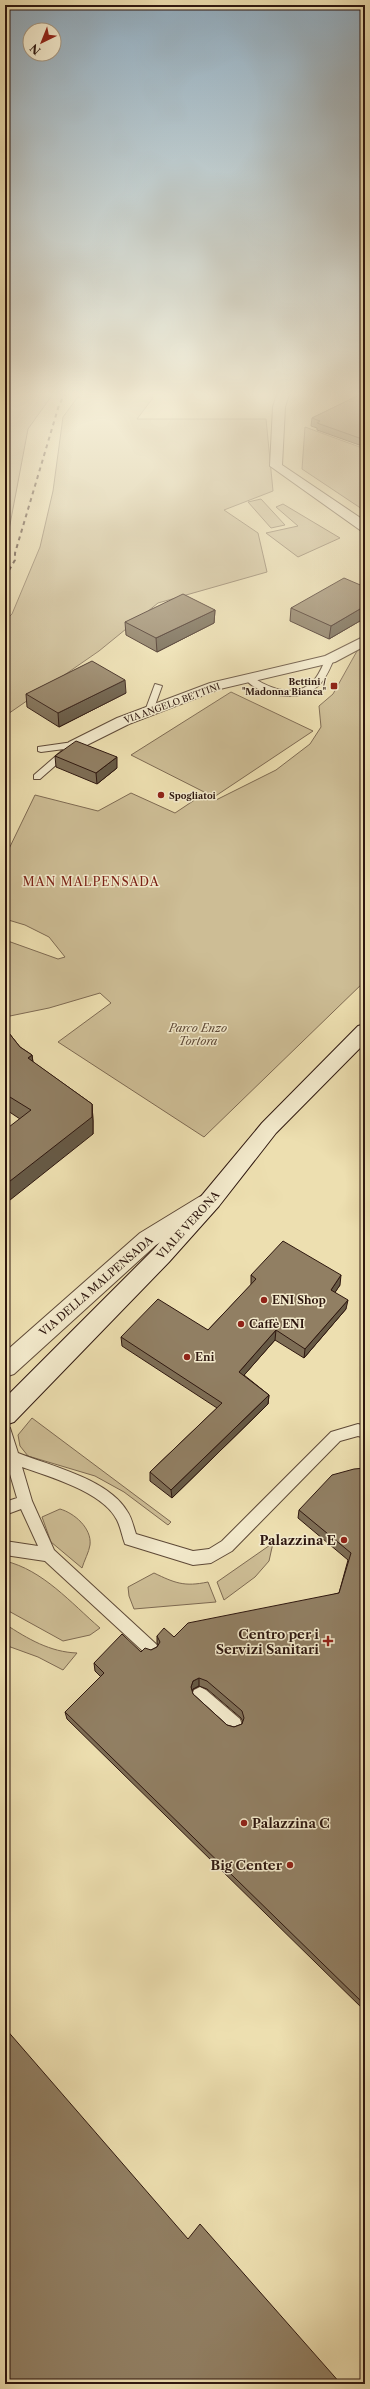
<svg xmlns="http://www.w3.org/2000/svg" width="370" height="2389" viewBox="0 0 370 2389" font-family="'Libre Caslon Text',serif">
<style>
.green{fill:#cdbd95;stroke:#7e6a52}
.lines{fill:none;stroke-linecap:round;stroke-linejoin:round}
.service-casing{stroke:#5e4937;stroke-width:2}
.minor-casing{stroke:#5e4937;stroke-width:2}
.secondary-casing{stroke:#2e170f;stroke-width:2}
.service{fill:#f3eacc;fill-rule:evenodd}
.minor{fill:#f3eacc;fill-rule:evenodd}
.secondary{fill:#f3eacc;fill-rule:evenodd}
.rail{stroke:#2e170f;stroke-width:2;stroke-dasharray:4 4;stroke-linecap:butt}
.wall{fill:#7d6d55;stroke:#2e170f;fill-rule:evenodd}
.shaded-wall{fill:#665945;stroke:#2e170f}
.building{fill:#917f63;stroke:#2e170f;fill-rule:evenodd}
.poi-dot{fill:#8f2418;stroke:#f3eacc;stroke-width:1.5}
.labels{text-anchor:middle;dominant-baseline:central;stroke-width:3;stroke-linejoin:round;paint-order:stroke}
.far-poi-label{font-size:9px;font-weight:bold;fill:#2e170f;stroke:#f3eacc;text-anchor:end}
.far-street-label{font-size:9px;fill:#2e170f;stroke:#f3eacc}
.park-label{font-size:11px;font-style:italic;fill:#5e4937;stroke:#f3eacc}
.street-label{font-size:11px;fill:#2e170f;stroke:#f3eacc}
.poi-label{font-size:11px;font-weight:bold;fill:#2e170f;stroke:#f3eacc;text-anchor:start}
.neighbourhood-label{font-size:12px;letter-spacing:1px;fill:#7a1f14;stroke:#f3eacc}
.near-poi-label{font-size:13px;font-weight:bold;fill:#2e170f;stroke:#f3eacc;text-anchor:end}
</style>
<rect width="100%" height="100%" fill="#eddfb0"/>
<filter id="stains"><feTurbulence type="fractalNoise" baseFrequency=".005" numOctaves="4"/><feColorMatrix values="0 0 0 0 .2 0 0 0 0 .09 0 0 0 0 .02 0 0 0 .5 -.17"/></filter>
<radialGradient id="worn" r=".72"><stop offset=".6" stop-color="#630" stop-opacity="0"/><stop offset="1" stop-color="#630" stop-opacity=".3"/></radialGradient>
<g class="green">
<path d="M5,394H53L28,429L5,551Z"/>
<path d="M80,394H156L137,419H266L273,491L224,510L258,533L267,572L158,603L99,651L5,716V621L12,614L40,547L53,491L63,417Z"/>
<path d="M305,427L365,449V511L302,469Z"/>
<path d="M261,499L285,525L271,528L248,502Z"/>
<path d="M283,504L340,538L298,557L266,533L298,526L276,507Z"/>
<path d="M365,643V981L204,1137L58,1042L111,1003L100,993L49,1008L5,1017V940L58,959L65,957L49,937L25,925L5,919V857L35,795L98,811L131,793L175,813L199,797L216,800L276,770L310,744L321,727L319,706L333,694L357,651Z"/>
<path d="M231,692L313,731L214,797L131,755Z"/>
<path d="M32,1418L171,1522L168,1525L124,1492L95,1476L28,1456L20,1446L18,1435Z"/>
<path d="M60,1509C74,1513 92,1528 90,1545C89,1552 84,1561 82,1568L51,1542L42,1517Z"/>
<path d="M273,1543L269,1561L255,1577L224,1600L217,1582Z"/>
<path d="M5,1561C43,1570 71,1603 100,1628L90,1635L63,1641L5,1609Z"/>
<path d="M154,1573C175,1583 184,1587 208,1582L216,1602L134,1609L129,1596L128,1587Z"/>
<path d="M5,1624C28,1639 50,1652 77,1653L63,1670L38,1657L5,1645Z"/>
</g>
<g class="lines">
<defs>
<g id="service">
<path d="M327,657L334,659C330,668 326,679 318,686C299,703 260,697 244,678L251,676C269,689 298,700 315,679C320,673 323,664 327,657Z"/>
<path d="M155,684L162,686L153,711L146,713L145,711Z"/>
<path d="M73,742L77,745L73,748L72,751L40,779H34V775L64,749L41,752L38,751V747Z"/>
<path d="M358,1424L365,1426V1438L358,1436L340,1441L232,1551L211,1563L193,1565L125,1544C122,1536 121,1528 117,1520C103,1492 50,1477 22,1467L32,1501L54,1550L156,1644L159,1649L156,1654L151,1656L146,1654L45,1561L5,1555V1541L38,1546L21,1509L5,1515V1502L17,1498L5,1457V1426L10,1428L18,1453C51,1466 108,1479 127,1511C132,1518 133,1526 136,1534L193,1551L209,1549L222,1541L331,1432Z"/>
<path d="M200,1687L206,1690L240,1719L242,1725L240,1731L234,1733L228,1731L194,1700L192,1695L194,1690Z"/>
</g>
<g id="minor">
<path d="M277,394H289L285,407L282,465L365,521V531L360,530L270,466L273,407Z"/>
<path d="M365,636V646L335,662L220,689L129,724L81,748H69L67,745L69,742L117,718L210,683L325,656Z"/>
<path d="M207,1194L215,1197L218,1203L215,1209L156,1245L14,1374L5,1377V1352L140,1233L199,1197Z"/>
</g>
<path id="secondary" d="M365,1024V1043L276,1133L219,1206L169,1262L14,1422L5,1425V1398L153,1250L203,1194L262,1123L358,1026Z"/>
</defs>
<use href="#service" class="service-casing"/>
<use href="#minor" class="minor-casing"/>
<use href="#secondary" class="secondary-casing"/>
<use href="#service" class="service"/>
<use href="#minor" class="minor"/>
<use href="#secondary" class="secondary"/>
<path class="rail" d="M5,577L15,560V553L59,405L65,394"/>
</g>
<g class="wall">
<path d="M354,394H365V447L317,430V428L311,426L312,418L358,396Z"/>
<path d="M365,587V618L329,639L290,621L291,608Z"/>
<path d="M215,610L214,623L157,652L126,635L125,622Z"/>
<path d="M126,693L59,727L27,707L26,694Z"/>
<path d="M55,756L117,768L97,784L56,767Z"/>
<path d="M5,1028L20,1047L32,1055L33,1062L92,1104L93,1121V1134L20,1119L5,1109Z"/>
<path d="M251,1275L340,1285L335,1292L346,1309L304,1358L275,1340L244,1375L269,1395L268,1404L172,1498L150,1481V1472L217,1408L122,1346L121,1337L208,1330L251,1285Z"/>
<path d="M365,1468V2011L67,1719L65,1712L101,1677L95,1671L94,1663L151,1650L157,1647L158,1645L157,1643V1636L174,1637L339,1593L348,1560L298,1518L299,1510ZM199,1686L207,1689L241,1718L243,1722L242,1724L234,1727L227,1725L193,1694L192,1691L193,1689Z"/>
</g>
<g class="shaded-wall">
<path d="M365,606V618L329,639L331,626Z"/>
<path d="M215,610L214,623L157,652L156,638Z"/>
<path d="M125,680L126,693L59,727L58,713Z"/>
<path d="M117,757V768L97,784L96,773Z"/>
<path d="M32,1055L34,1072L28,1058Z"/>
<path d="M92,1104L93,1121V1134L5,1204V1185Z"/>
<path d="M341,1275L340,1285L330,1300L331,1290Z"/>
<path d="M348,1300L346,1309L304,1358L305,1349Z"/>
<path d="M276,1330L275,1340L239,1381V1372Z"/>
<path d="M269,1395L268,1404L172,1498L171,1490Z"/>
<path d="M199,1678V1686L193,1689L191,1694V1687L193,1681Z"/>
</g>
<g class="building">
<path d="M361,394H365V440L317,423L320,421L312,418Z"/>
<path d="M344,578L365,587V606L331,626L291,608Z"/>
<path d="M183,594L215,610L156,638L125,622Z"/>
<path d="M92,661L125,680L58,713L26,694Z"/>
<path d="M76,741L117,757L96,773L55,756Z"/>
<path d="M5,1028L20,1047L32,1055L28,1058L92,1104V1117L5,1185V1130L31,1110L5,1094Z"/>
<path d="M283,1241L341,1275L331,1290L348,1300L305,1349L276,1330L239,1372L269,1395L171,1490L150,1472L222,1403L121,1337L158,1299L208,1330L256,1279L251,1275Z"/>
<path d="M365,1468V2005L65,1712L104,1673L94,1663L122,1634L141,1652L145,1648L151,1650L157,1647L160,1642L157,1636L164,1628L174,1637L188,1623L339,1593L351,1553L299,1510L332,1475L354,1469ZM199,1678L207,1681L242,1711L244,1718L242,1724L234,1727L227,1725L193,1694L191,1687L193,1681Z"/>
<path d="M5,2028L188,2239L200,2224L341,2384H5Z"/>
</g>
<linearGradient id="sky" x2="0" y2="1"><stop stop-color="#90aabc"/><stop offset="0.54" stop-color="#f7f1db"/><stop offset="1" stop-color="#f7f1db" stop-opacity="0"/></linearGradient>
<rect width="370" height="729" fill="url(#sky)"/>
<g class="poi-dot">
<rect x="330" y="682" width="8" height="8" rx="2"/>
<circle cx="161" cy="795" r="4"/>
<circle cx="264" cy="1300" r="4"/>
<circle cx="241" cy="1324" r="4"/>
<circle cx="187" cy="1357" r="4"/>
<circle cx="344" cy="1540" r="4"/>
<path d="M326 1635h4v4h4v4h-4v4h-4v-4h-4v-4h4z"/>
<circle cx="244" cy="1823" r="4"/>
<circle cx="290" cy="1865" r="4"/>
</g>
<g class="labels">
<g class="far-poi-label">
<text x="326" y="681">Bettini /<tspan x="326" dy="10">"Madonna Bianca"</tspan></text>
<text x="169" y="795" text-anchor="start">Spogliatoi</text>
</g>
<g class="far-street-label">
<text transform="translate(172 703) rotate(-20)">VIA ANGELO BETTINI</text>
</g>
<g class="park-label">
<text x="198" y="1028">Parco Enzo<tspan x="198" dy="13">Tortora</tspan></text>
</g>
<g class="street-label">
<text transform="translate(188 1225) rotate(-48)">VIALE VERONA</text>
<text transform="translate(96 1286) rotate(-41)">VIA DELLA MALPENSADA</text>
</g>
<g class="poi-label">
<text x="272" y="1300">ENI Shop</text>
<text x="249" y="1324">Caffè ENI</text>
<text x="195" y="1357">Eni</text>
</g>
<g class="neighbourhood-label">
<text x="91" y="881">MAN MALPENSADA</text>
</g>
<g class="near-poi-label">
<text x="336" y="1540">Palazzina E</text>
<text x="319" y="1634">Centro per i<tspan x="319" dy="15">Servizi Sanitari</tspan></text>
<text x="252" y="1823" text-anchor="start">Palazzina C</text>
<text x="282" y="1865">Big Center</text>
</g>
</g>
<rect width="370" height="2389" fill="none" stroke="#eddfb0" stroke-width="20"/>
<rect x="6" y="6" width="358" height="2377" fill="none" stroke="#2e170f" stroke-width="2"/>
<rect x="10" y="10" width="350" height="2369" fill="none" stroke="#2e170f"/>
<g transform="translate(42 42) rotate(223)"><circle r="19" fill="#f3eacc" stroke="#a49680"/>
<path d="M0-3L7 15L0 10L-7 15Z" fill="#8f2418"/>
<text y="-6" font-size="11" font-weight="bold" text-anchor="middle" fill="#2e170f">N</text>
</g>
<rect width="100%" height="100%" filter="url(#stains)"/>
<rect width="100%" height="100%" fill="url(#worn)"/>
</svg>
